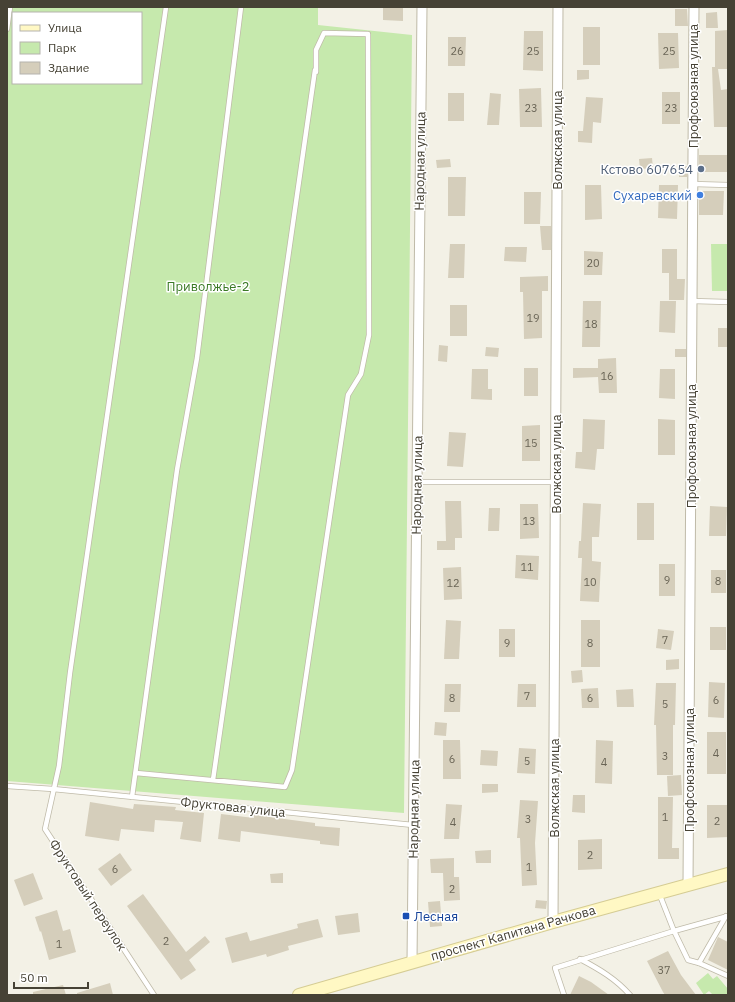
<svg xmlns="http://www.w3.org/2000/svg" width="735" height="1002" viewBox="0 0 735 1002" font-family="'IBM Plex Sans',sans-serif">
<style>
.green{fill:#c6e9ad;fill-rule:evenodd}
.building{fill:#d5cebb}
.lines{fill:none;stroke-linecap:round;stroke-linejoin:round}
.lane-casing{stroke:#bfbaa8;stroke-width:6}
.street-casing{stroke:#bfbaa8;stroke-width:11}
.secondary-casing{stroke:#d5cc94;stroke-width:14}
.lane{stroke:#fff;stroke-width:4.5}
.street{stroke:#fff;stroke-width:9}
.secondary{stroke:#fff8c4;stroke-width:12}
.service-dot{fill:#5c6f8a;stroke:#fff;stroke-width:1.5}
.shop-dot{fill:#3f7fe0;stroke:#fff;stroke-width:1.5}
.transit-dot{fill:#1a4fb4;stroke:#fff;stroke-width:1.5}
.labels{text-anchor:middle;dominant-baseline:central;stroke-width:3;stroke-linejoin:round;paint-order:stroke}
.number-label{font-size:11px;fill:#6a6556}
.street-label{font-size:13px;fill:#464235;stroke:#fff}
.service-label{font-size:13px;fill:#4e5e75;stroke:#fff;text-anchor:end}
.shop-label{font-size:13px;fill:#366cbe;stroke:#fff;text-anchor:end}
.park-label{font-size:13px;fill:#3b7a26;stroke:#fff}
.transit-label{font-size:13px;fill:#164399;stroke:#fff;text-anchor:start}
</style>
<rect width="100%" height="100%" fill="#f3f1e6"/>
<g class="green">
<path d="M7,7H318V25L412,35L404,813L7,781ZM13,13H141V83H13Z"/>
<path d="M711,244H728V291H712Z"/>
<path d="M708,973L713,979L717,976L728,989V995H713L709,991L704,995L696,983Z"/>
</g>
<g class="building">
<path d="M383,7H403V21L383,20Z"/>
<path d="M675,9H687L688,26H675Z"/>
<path d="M717,12L718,28H706V13Z"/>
<rect x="583" y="27" width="17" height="38"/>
<path d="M728,30V69H718L721,90L728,89V127H714L712,67H715V31Z"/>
<path d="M524,31H543V71L523,70Z"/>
<path d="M658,33H678L679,68L659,69Z"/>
<path d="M448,37H466L465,66H448Z"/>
<path d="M577,70H589V79L577,80Z"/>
<path d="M541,88L542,127H520L519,89Z"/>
<rect x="662" y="92" width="18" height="32"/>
<rect x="448" y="93" width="16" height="28"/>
<path d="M490,93L501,94L499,125H487Z"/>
<path d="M586,97L603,98L601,123L593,122L592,143L578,142V131H583Z"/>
<rect x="699" y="155" width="29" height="17"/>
<path d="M652,158L653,168L640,169L639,159Z"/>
<path d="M450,159L451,167L437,168L436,160Z"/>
<rect x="679" y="166" width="8" height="11"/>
<path d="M448,177H466L465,216H448Z"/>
<path d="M585,185H601L602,219L585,220Z"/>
<path d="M659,185H678L677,219L658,218Z"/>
<path d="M699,191H724L723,215H699Z"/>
<path d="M524,192H541L540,224H524Z"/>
<path d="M540,226H551V250H542Z"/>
<path d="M450,244H465L464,278H448Z"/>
<path d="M505,247H527L526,262L504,261Z"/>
<path d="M662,249H677V279H685L684,300H669V273H662Z"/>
<path d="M584,251L603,252L602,275H584Z"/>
<path d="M548,276V291H542V338L524,339L523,292H520V277Z"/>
<path d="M583,301H601L600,347H582Z"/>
<path d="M660,301H676L675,333L659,332Z"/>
<rect x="450" y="305" width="17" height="31"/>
<rect x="718" y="328" width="10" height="19"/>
<path d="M439,345L448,346L447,362L438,361Z"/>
<path d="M486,347L499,348L498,357L485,356Z"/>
<rect x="675" y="349" width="11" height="8"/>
<path d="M616,358L617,393H599L598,377L573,378V368H598V359Z"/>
<rect x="524" y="368" width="14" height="28"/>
<path d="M472,369H488V389H492V400L471,399Z"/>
<path d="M660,369H675V399L659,398Z"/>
<path d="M583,419L605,420L604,449H597L595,470L575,468L576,452H582Z"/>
<path d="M658,419L675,420V455H658Z"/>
<path d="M540,425V461H522V426Z"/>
<path d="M449,432L466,433L463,467L447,466Z"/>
<path d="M445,501H461L462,538H455V550H437V541H446Z"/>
<path d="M583,503L601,504L599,537H592V561L601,562L599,602L580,601L582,558H578L579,541H581Z"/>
<rect x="637" y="503" width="17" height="37"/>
<path d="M520,504H538L539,538L520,539Z"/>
<path d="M710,506L727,507L726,536H709Z"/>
<path d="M489,508H500L499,531H488Z"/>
<path d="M516,555L539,556L538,580L515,578Z"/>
<rect x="659" y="564" width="16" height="32"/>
<path d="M461,567L462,599L444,600L443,568Z"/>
<rect x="711" y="570" width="15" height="23"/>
<path d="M446,620L461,621L459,659H444Z"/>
<rect x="581" y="620" width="19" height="47"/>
<rect x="710" y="627" width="16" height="23"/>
<rect x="499" y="629" width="16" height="28"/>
<path d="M658,629L674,631L671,650L656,648Z"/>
<path d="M679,659V669L666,670V660Z"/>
<path d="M582,670L583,682L572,683L571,671Z"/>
<path d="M709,682L725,683L724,718L708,717Z"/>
<path d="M656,683H676L675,725H673V775H657L656,725H654Z"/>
<path d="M445,684H461L460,712H444Z"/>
<path d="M518,684H536V707H517Z"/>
<path d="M598,688L599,708H582L581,689Z"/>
<path d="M633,689L634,707H617L616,690Z"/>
<path d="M435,722L447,723L446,736L434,735Z"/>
<rect x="707" y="732" width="19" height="42"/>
<path d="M443,740H460L461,779H443Z"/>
<path d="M596,740L613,741L612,784L595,783Z"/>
<path d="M519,748L536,749L535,774L517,773Z"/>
<path d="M481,750L498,751L497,766L480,765Z"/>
<path d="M681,775L682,795L668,796L667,776Z"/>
<path d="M482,784H498V792L482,793Z"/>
<path d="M573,795H585V813L572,812Z"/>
<path d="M658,797H673L672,848H679V859H658Z"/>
<path d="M520,800L538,801L535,843L537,885L522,886L520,838H517Z"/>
<path d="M90,802L133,809L134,804L176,807L175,810L204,813L201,842L180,839L183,822L155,820L154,832L121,829L119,841L85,836Z"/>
<path d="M446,804L462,805L459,839H444Z"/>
<path d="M707,805H728V837L707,838Z"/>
<path d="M221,814L254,818V815L315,823V826L340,828L339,846L320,844V841L241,831L240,842L218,839Z"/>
<path d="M602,839V869L578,870V840Z"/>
<path d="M491,850V863H476L475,851Z"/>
<path d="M120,853L132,870L111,886L98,869Z"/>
<path d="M454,858V877H459L460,900L444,901L443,873H431L430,859Z"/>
<path d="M33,873L43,899L24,906L14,880Z"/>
<path d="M283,873V883H271L270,874Z"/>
<path d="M143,894L186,952L205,936L210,942L189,960L196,970L181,980L127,906Z"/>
<path d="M536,900L547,901L546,909L535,908Z"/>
<path d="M440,901L442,926L430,927L428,902Z"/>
<path d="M57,910L63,931L70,929L76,952L49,960L41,931L40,932L35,917Z"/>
<path d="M358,913L360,932L338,935L335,916Z"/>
<path d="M318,919L323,937L288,946L289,950L267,957L266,954L232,963L225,938L247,932L250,941L298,928L297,924Z"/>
<path d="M718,937L728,942V970L708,960Z"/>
<path d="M668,951L681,975L696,995H665L663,992L647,961Z"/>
<path d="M579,976L591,982L609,995H570Z"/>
<path d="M110,983L113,995H77V993Z"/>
<path d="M63,985L66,995H33V992Z"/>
</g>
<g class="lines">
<defs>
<g id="lane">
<path d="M7,29L10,7"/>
<path d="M693,184L728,185"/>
<path d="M692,301L728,302"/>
<path d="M417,482H555"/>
<path d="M136,773L285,787L292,770L348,395L361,374L369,335L368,34L324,33L316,50V72L315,70L213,780"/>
<path d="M7,786L53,789L413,825"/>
<path d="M132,797L177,470L197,358L241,7"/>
<path d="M659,893L674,931L688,960L699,963L728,976"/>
<path d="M580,959C599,969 616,979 630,995"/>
<path d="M699,963L726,916"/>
<path d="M154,995L45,829L59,766L70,673L166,7"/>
<path d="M564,995L555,968L674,931L728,916"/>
</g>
<g id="street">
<path d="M688,885L694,7"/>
<path d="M553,922L558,7"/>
<path d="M412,962L422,7"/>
</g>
<path id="secondary" d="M299,995L553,922L728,874"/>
</defs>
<use href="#lane" class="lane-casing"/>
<use href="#street" class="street-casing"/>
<use href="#secondary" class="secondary-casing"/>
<use href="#lane" class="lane"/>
<use href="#street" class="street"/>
<use href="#secondary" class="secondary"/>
</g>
<circle class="service-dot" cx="701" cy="169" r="4"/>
<circle class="shop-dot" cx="700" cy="195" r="4"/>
<rect class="transit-dot" x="402" y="912" width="8" height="8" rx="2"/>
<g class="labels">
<g class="number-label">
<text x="457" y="51">26</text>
<text x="533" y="51">25</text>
<text x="669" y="51">25</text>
<text x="531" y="108">23</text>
<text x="671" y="108">23</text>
<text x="593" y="263">20</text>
<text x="533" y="318">19</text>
<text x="591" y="324">18</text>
<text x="607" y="376">16</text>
<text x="531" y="443">15</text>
<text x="529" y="521">13</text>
<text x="527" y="567">11</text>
<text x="667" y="580">9</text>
<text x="718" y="581">8</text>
<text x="590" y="582">10</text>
<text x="453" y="583">12</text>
<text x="665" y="640">7</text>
<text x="507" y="643">9</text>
<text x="590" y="643">8</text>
<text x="527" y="696">7</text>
<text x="452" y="698">8</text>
<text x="590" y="698">6</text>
<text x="716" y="700">6</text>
<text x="665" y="704">5</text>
<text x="716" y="753">4</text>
<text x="665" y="756">3</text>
<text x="452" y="759">6</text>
<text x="527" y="761">5</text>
<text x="604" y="762">4</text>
<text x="665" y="817">1</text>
<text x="528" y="819">3</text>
<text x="717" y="821">2</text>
<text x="453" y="822">4</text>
<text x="590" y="855">2</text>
<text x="529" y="867">1</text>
<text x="115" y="869">6</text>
<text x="452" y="889">2</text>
<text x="166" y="941">2</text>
<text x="59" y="944">1</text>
<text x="664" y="970">37</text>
</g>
<g class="street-label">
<text transform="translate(693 86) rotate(-90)">Профсоюзная улица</text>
<text transform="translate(557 140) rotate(-90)">Волжская улица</text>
<text transform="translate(420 161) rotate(-89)">Народная улица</text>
<text transform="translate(691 446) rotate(-90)">Профсоюзная улица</text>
<text transform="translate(556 464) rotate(-90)">Волжская улица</text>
<text transform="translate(417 485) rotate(-89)">Народная улица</text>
<text transform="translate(689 770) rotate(-90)">Профсоюзная улица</text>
<text transform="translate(554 788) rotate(-90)">Волжская улица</text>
<text transform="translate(233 807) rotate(6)">Фруктовая улица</text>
<text transform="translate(414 809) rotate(-89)">Народная улица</text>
<text transform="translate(88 895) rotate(57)">Фруктовый переулок</text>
<text transform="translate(513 933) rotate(-16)">проспект Капитана Рачкова</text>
</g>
<g class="service-label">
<text x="693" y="169">Кстово 607654</text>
</g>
<g class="shop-label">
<text x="692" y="195">Сухаревский</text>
</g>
<g class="park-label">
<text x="208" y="286">Приволжье-2</text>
</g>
<g class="transit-label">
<text x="414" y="916">Лесная</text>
</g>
</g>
<rect width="735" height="1002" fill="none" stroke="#464235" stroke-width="16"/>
<rect x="12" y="12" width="130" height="72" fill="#ffffff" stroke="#b5b3ae"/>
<rect x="20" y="25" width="20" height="6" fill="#fff8c4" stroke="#b5b3ae"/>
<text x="48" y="32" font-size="12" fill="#464235">Улица</text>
<rect x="20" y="42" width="20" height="12" fill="#c6e9ad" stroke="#b5b3ae"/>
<text x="48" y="52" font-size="12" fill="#464235">Парк</text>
<rect x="20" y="62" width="20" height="12" fill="#d5cebb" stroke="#b5b3ae"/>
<text x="48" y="72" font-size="12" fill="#464235">Здание</text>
<path d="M14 982v6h74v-6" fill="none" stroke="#464235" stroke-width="2"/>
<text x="20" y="982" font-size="12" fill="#464235" stroke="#ffffff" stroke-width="3" paint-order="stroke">50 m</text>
</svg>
